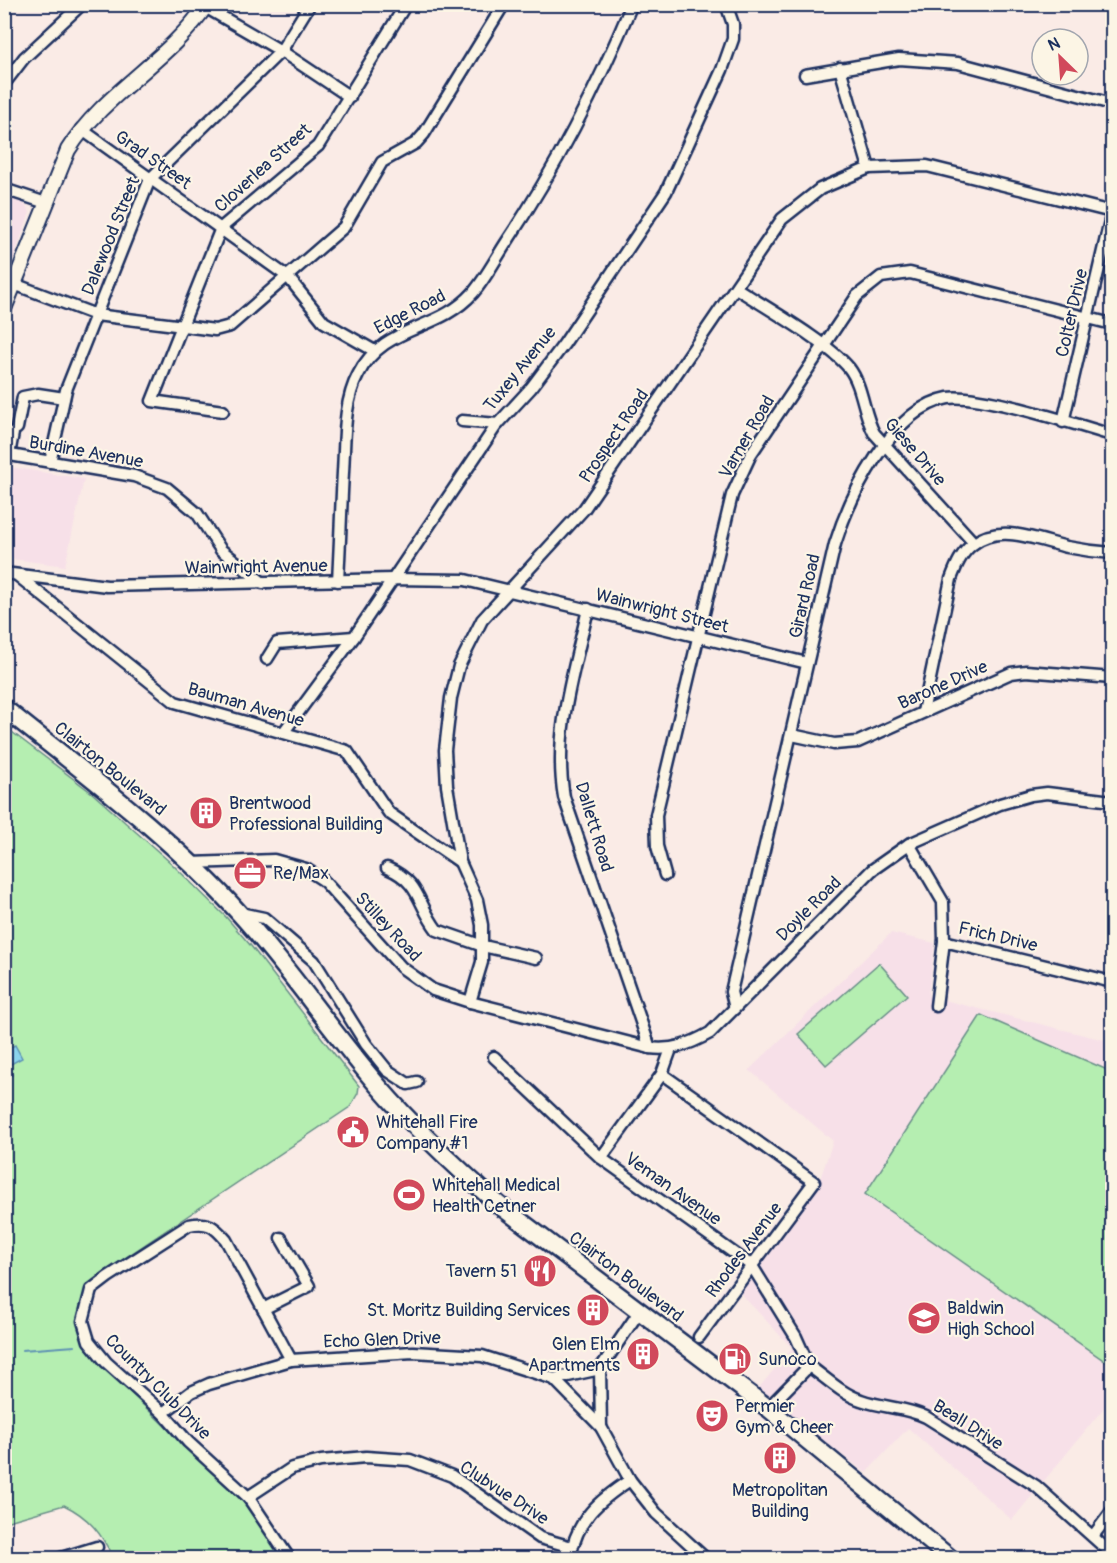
<svg xmlns="http://www.w3.org/2000/svg" width="1117" height="1563" viewBox="0 0 1117 1563" font-family="Pangolin,sans-serif">
<style>
.built{fill:#f7e0e8}
.green{fill:#b5eeb1;stroke:#688e88;stroke-width:1.5}
.water{fill:#8bd4ed;stroke:#5e92b4;stroke-width:1.5}
.lines{fill:none;stroke-linecap:round;stroke-linejoin:round}
.stream{stroke:#5e92b4;stroke-width:2}
.minor-casing{stroke:#1b2f5e;stroke-width:15}
.major-casing{stroke:#1b2f5e;stroke-width:18}
.highway-casing{stroke:#1b2f5e;stroke-width:21}
.minor{stroke:#fcf5e5;stroke-width:10}
.major{stroke:#fcf5e5;stroke-width:14}
.highway{stroke:#fcf5e5;stroke-width:16}
.labels{text-anchor:middle;dominant-baseline:central;stroke-width:4.5;stroke-linejoin:round;paint-order:stroke}
.street-label{font-size:18px;fill:#1b2f5e;stroke:#fcf5e5}
.poi-label{font-size:18px;fill:#1b2f5e;stroke:#fcf5e5;text-anchor:start}
</style>
<rect width="100%" height="100%" fill="#faebe6"/>
<filter id="ink" filterUnits="userSpaceOnUse"><feTurbulence type="fractalNoise" baseFrequency=".0167" numOctaves="2"/><feDisplacementMap in="SourceGraphic" scale="12" xChannelSelector="R" yChannelSelector="G"/><feConvolveMatrix kernelMatrix="1 2 1 2 8 2 1 2 1" color-interpolation-filters="sRGB"/></filter>
<g filter="url(#ink)">
<g class="built">
<path d="M5,196L24,203L30,212L5,282Z"/>
<path d="M4,466L84,479L65,566L5,558Z"/>
<path d="M891,933L935,943L928,996L1112,1042V1398L1012,1520L908,1428L866,1473L757,1390L792,1348L740,1293L820,1179L833,1141L749,1070Z"/>
</g>
<g class="green">
<path d="M4,726L92,793L171,863L226,917L251,946L359,1086L358,1093L350,1107L101,1274C69,1305 76,1329 99,1362L245,1504L282,1558H113C102,1534 89,1517 64,1505L5,1522Z"/>
<path d="M879,963L907,995L826,1065L798,1034Z"/>
<path d="M981,1015L1112,1072V1366L865,1194Z"/>
</g>
<path class="water" d="M15,1045L22,1058L7,1066L12,1075L5,1079V1050Z"/>
<g class="lines">
<g class="stream">
<path d="M22,1350L75,1346"/>
<path d="M4,1394L9,1393"/>
</g>
<defs>
<g id="minor">
<path d="M195,4L205,7L281,51L350,97"/>
<path d="M840,68L869,168"/>
<path d="M805,75L899,59L958,63L1112,104"/>
<path d="M4,84L24,58L82,4"/>
<path d="M81,129L288,277L324,322L373,350"/>
<path d="M4,189L46,203"/>
<path d="M14,284L96,315L215,330L230,326L344,227L382,162L416,143L424,134L504,4"/>
<path d="M736,288C765,307 829,343 849,368C863,386 863,413 874,433L974,543"/>
<path d="M223,411L152,401L221,228L318,146L406,4"/>
<path d="M462,421L498,424"/>
<path d="M1063,422L1112,212"/>
<path d="M17,428L23,397L38,394L64,398"/>
<path d="M4,454L134,476L167,488L197,513L221,550L263,583"/>
<path d="M9,455L13,433"/>
<path d="M50,462L66,390L150,179L281,51L310,4"/>
<path d="M4,573L107,586L393,579L465,580L807,663"/>
<path d="M18,576L175,702L347,751L389,813L460,862"/>
<path d="M338,581C340,545 341,509 343,472C345,441 343,403 358,375C383,324 437,333 473,293C486,278 496,258 508,240C557,166 598,86 632,4"/>
<path d="M588,609C574,671 553,733 564,797L650,1048"/>
<path d="M267,659L277,643L354,637"/>
<path d="M923,712L951,579C956,566 961,553 973,544C1000,523 1037,540 1067,547C1082,550 1097,552 1112,553"/>
<path d="M283,733L354,637L496,426L531,388L564,344L666,192L722,70L733,39V24L726,4"/>
<path d="M792,735L834,744L858,742L1011,673L1026,671L1112,678"/>
<path d="M909,844L943,902L944,941L1112,982"/>
<path d="M191,863L274,860L306,869L323,880L401,967L433,990L470,1002L650,1048C673,1051 690,1044 710,1033L872,870L909,844L1000,804L1031,795L1047,793L1112,801"/>
<path d="M387,868C421,882 417,904 437,930L483,946L536,958"/>
<path d="M665,875L657,846L656,815L732,495L751,454L857,296L881,277L910,273L1112,324"/>
<path d="M240,913L264,918L314,961L366,1044L387,1070L408,1084L417,1082"/>
<path d="M470,1002L482,962V925L477,900L460,862L447,786L445,750L451,698L459,666L482,620L584,509L782,219L820,189L869,168L927,166L1112,212"/>
<path d="M936,1006L944,941"/>
<path d="M735,1008L731,992L835,544C850,496 892,408 948,398C980,393 1077,425 1112,435"/>
<path d="M494,1057L601,1158L752,1266L796,1337L809,1366"/>
<path d="M662,1074L814,1182L699,1337"/>
<path d="M601,1158L662,1074L671,1049"/>
<path d="M263,1309L309,1286L281,1238"/>
<path d="M809,1366C826,1378 842,1394 861,1400C883,1408 906,1407 926,1417L1036,1486L1112,1554"/>
<path d="M600,1369L601,1427"/>
<path d="M554,1379L600,1369L639,1312"/>
<path d="M768,1408L809,1366"/>
<path d="M163,1413L191,1392L209,1384L291,1360L413,1352L482,1356L554,1379L601,1427L630,1480L656,1513L705,1558"/>
<path d="M248,1497L292,1468L321,1461L366,1457L410,1460L452,1476L540,1538L572,1547"/>
<path d="M1093,1536L1112,1511"/>
<path d="M61,1558L97,1547"/>
<path d="M289,1558L248,1497L188,1442L163,1413L106,1362L89,1341L83,1321L91,1290L108,1277L189,1225C208,1221 214,1226 226,1240L291,1360"/>
<path d="M570,1558C577,1519 598,1501 630,1480"/>
</g>
<path id="major" d="M4,309L68,150C104,92 169,61 207,4"/>
<path id="highway" d="M4,708C86,774 170,836 240,914C290,969 331,1031 379,1087C416,1130 457,1168 499,1205L768,1408L950,1558"/>
</defs>
<use href="#minor" class="minor-casing"/>
<use href="#major" class="major-casing"/>
<use href="#highway" class="highway-casing"/>
<use href="#minor" class="minor"/>
<use href="#major" class="major"/>
<use href="#highway" class="highway"/>
</g>
</g>
<defs>
<symbol id="building-disc" viewBox="-11 -11 22 22"><circle r="9.5" fill="#d1495b" stroke="#fcf5e5"/><path d="M-4-6H4V6H1V3H-1V6H-4ZM-2.5-4.3h1.7v1.8h-1.7ZM.8-4.3h1.7v1.8H.8ZM-2.5-1h1.7V.8h-1.7ZM.8-1h1.7V.8H.8Z" fill="#fff"/></symbol>
<symbol id="office-disc" viewBox="-11 -11 22 22"><circle r="9.5" fill="#d1495b" stroke="#fcf5e5"/><path d="M-6-3h4V-5.5h4V-3h4V5H-6ZM-1-4.5V-3h2v-1.5ZM-6 0V1H6V0Z" fill="#fff"/></symbol>
<symbol id="civic-disc" viewBox="-11 -11 22 22"><circle r="9.5" fill="#d1495b" stroke="#fcf5e5"/><path d="M-.6-6.5H3V-4.5H.6V-3L4-1V1h2V6H-6V1h2V-1L-.6-3ZM-1.2 2.5V6h2.4V2.5Z" fill="#fff"/></symbol>
<symbol id="stadium-disc" viewBox="-11 -11 22 22"><circle r="9.5" fill="#d1495b" stroke="#fcf5e5"/><path d="M0-5a6.5 5 0 1 0 0 10a6.5 5 0 1 0 0-10ZM-3.5-1.8h7v3.6h-7Z" fill="#fff"/></symbol>
<symbol id="restaurant-disc" viewBox="-11 -11 22 22"><circle r="9.5" fill="#d1495b" stroke="#fcf5e5"/><path d="M-5-6h1v4h1v-4h1v4h1v-4h1v5L-1.5 .5V6h-2V.5L-5-1ZM5-6V6H3V1.5H1.5Q1.5-4 5-6Z" fill="#fff"/></symbol>
<symbol id="school-disc" viewBox="-11 -11 22 22"><circle r="9.5" fill="#d1495b" stroke="#fcf5e5"/><path d="M0-5L7-2L0 1L-7-2ZM-4 1L0 2.5L4 1V4Q0 6-4 4Z" fill="#fff"/></symbol>
<symbol id="fuel-disc" viewBox="-11 -11 22 22"><circle r="9.5" fill="#d1495b" stroke="#fcf5e5"/><path d="M-5.5-6h7V0h2V4h1.3V-2.5L3-4.5l.8-.8L6-3V5H2.5V1h-1V6h-7ZM-4.2-4.7v3.2H.2V-4.7Z" fill="#fff"/></symbol>
<symbol id="theatre-disc" viewBox="-11 -11 22 22"><circle r="9.5" fill="#d1495b" stroke="#fcf5e5"/><path d="M-5-5.5Q0-4 5-5.5V0Q5 5 0 6Q-5 5-5 0ZM-3.3-2.5H-1v1.5H-3.3ZM1-2.5H3.3v1.5H1ZM-2.8 1Q0 5.5 2.8 1Z" fill="#fff"/></symbol>
</defs>
<g fill-rule="evenodd">
<use href="#building-disc" x="187" y="794" width="38" height="38"/>
<use href="#office-disc" x="231" y="854" width="38" height="38"/>
<use href="#civic-disc" x="334" y="1113" width="38" height="38"/>
<use href="#stadium-disc" x="390" y="1176" width="38" height="38"/>
<use href="#restaurant-disc" x="521" y="1252" width="38" height="38"/>
<use href="#building-disc" x="574" y="1291" width="38" height="38"/>
<use href="#school-disc" x="905" y="1299" width="38" height="38"/>
<use href="#building-disc" x="624" y="1335" width="38" height="38"/>
<use href="#fuel-disc" x="716" y="1340" width="38" height="38"/>
<use href="#theatre-disc" x="693" y="1397" width="38" height="38"/>
<use href="#building-disc" x="761" y="1439" width="38" height="38"/>
</g>
<g class="labels">
<g class="street-label">
<text transform="translate(153 160) rotate(35)">Grad Street</text>
<text transform="translate(263 168) rotate(-42)">Cloverlea Street</text>
<text transform="translate(111 236) rotate(-68)">Dalewood Street</text>
<text transform="translate(410 312) rotate(-27)">Edge Road</text>
<text transform="translate(1072 313) rotate(-77)">Colter Drive</text>
<text transform="translate(520 369) rotate(-51)">Tuxey Avenue</text>
<text transform="translate(614 436) rotate(-56)">Prospect Road</text>
<text transform="translate(747 437) rotate(-60)">Varner Road</text>
<text transform="translate(86 452) rotate(10)">Burdine Avenue</text>
<text transform="translate(915 452) rotate(49)">Giese Drive</text>
<text transform="translate(256 567) rotate(-1)">Wainwright Avenue</text>
<text transform="translate(805 596) rotate(-77)">Girard Road</text>
<text transform="translate(662 611) rotate(14)">Wainwright Street</text>
<text transform="translate(943 685) rotate(-24)">Barone Drive</text>
<text transform="translate(246 705) rotate(16)">Bauman Avenue</text>
<text transform="translate(110 769) rotate(39)">Clairton Boulevard</text>
<text transform="translate(594 827) rotate(73)">Dallett Road</text>
<text transform="translate(809 909) rotate(-45)">Doyle Road</text>
<text transform="translate(388 927) rotate(47)">Stilley Road</text>
<text transform="translate(998 937) rotate(13)">Frich Drive</text>
<text transform="translate(673 1189) rotate(35)">Veman Avenue</text>
<text transform="translate(744 1250) rotate(-53)">Rhodes Avenue</text>
<text transform="translate(626 1277) rotate(37)">Clairton Boulevard</text>
<text transform="translate(382 1340) rotate(-2)">Echo Glen Drive</text>
<text transform="translate(158 1387) rotate(45)">Country Club Drive</text>
<text transform="translate(968 1425) rotate(32)">Beall Drive</text>
<text transform="translate(504 1493) rotate(33)">Clubvue Drive</text>
</g>
<g class="poi-label">
<text x="229" y="803">Brentwood<tspan x="229" dy="21">Professional Building</tspan></text>
<text x="273" y="873">Re/Max</text>
<text x="376" y="1122">Whitehall Fire<tspan x="376" dy="21">Company #1</tspan></text>
<text x="432" y="1185">Whitehall Medical<tspan x="432" dy="21">Health Cetner</tspan></text>
<text x="517" y="1271" text-anchor="end">Tavern 51</text>
<text x="947" y="1308">Baldwin<tspan x="947" dy="21">High School</tspan></text>
<text x="570" y="1310" text-anchor="end">St. Moritz Building Services</text>
<text x="620" y="1344" text-anchor="end">Glen Elm<tspan x="620" dy="21">Apartments</tspan></text>
<text x="758" y="1359">Sunoco</text>
<text x="735" y="1406">Permier<tspan x="735" dy="21">Gym &amp; Cheer</tspan></text>
<text x="780" y="1490" text-anchor="middle">Metropolitan<tspan x="780" dy="21">Building</tspan></text>
</g>
</g>
<rect width="1117" height="1563" fill="none" stroke="#fcf5e5" stroke-width="24"/>
<rect x="12" y="12" width="1093" height="1539" fill="none" stroke="#1b2f5e" stroke-width="2" filter="url(#ink)"/>
<g transform="translate(1060 57) rotate(335)"><circle r="28" fill="#fcf5e5" stroke="#a2a6af" stroke-width="1.5"/>
<path d="M0-4.5L10 22L0 15L-10 22Z" fill="#d1495b"/>
<text y="-9" font-size="16" font-weight="bold" text-anchor="middle" fill="#1b2f5e">N</text>
</g>
</svg>
